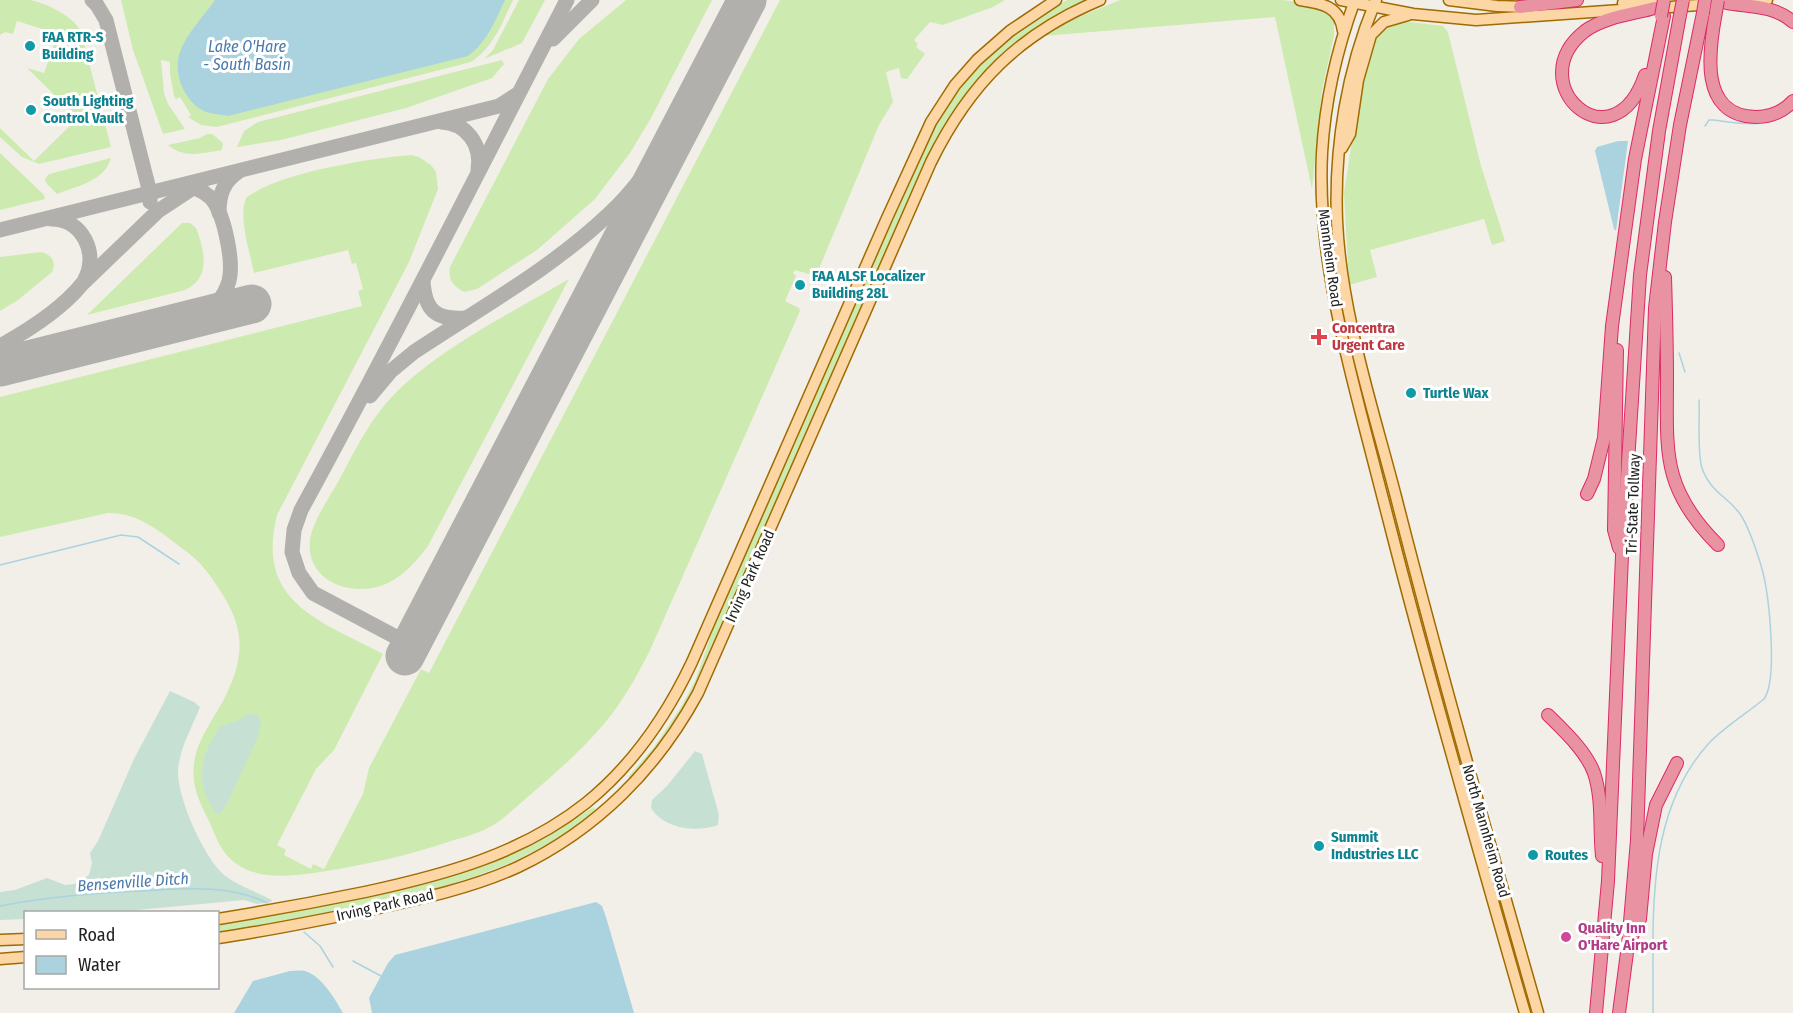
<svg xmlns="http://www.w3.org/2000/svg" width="1793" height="1013" viewBox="0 0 1793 1013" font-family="'Fira Sans Condensed',sans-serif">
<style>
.grass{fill:#cdebb0}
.wetland{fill:#c6e0d4}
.water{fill:#aad3df}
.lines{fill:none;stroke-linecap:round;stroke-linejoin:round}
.stream{stroke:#aad3df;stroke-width:1.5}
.taxiway{stroke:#b1b0ac;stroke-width:15}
.runway{stroke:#b1b0ac;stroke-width:39}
.primary-casing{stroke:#a06b00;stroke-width:13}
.highway-casing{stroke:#dc2a67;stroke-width:14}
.primary{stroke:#fcd6a4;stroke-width:10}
.highway{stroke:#e892a2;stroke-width:12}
.highway-bridge-casing{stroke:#dc2a67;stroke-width:14;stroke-linecap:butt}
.highway-bridge{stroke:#e892a2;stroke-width:12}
.culture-dot{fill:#0f9aa8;stroke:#fff;stroke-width:2}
.health-dot{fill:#e0444e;stroke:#fff;stroke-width:2}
.hotel-dot{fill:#d1479c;stroke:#fff;stroke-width:2}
.labels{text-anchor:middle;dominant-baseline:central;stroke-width:6;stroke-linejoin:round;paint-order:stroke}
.culture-label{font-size:15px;font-weight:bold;fill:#0d838f;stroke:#fff;text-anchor:start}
.street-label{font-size:15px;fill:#222;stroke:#fff}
.health-label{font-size:15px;font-weight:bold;fill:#be3a42;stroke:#fff;text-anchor:start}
.hotel-label{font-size:15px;font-weight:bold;fill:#b23c85;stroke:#fff;text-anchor:start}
.water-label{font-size:16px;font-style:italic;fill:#4a7aab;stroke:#fff}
</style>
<rect width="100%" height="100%" fill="#f2efe9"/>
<g class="grass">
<path d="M0,0C10,0 20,0 29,0C45,2 75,17 81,32L111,147L39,164L22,157L0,137V128L34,161L78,118L27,68L44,73L58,34L17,21L13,34L5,32L0,35Z"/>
<path d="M121,0H513C502,24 493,48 471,62L217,127L201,125L188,117L191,115L180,97L176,99L174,96L170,74V62L161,60L164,93L168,104L185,129L163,134L133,50Z"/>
<path d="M519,0H545L522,43L484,59L493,50Z"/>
<path d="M626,0H712L651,118L630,153L595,199L537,250L477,289L464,292C453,286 448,280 450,267L548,79L579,39Z"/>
<path d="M780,0H1005L993,7L943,25L930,22L914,40L918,44L916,47L925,54L907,79L901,78L899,68L886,72L893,102L879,125L816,276L795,270L793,273L796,276L785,301L799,308L800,311L651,648C636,679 619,708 596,733C567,765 533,792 501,820C486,831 469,836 451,841C411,855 369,864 327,871C293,876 250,884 225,853C218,844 214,832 209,821C200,803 191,786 194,765C196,741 213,720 224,699C245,657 246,629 219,589C209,573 199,560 183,549C159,531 139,513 108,513L0,537V397L362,306L358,291L363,289L356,263L352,264L348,250L254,273C250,253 238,217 246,198C276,173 371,158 411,155L419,157L431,165L436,172L438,189L409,262L277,515C255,603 320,620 383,654L334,750L316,769L277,845L286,850L284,855L311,869L313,864L324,869L363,794L369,768L421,669L429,673Z"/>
<path d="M1067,0H1087C1011,34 961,88 925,163L696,687L660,744L630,779L628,777L654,747L681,707L695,681L718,616L932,131C941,116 949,101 960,88C988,51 1026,22 1067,0Z"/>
<path d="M1120,0H1282L1319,5L1329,13L1334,21V36L1322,90L1312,189L1275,17L1043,36L1076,18Z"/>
<path d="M1402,21L1443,26L1448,32L1481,166L1505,241L1492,245L1484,219L1370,250L1377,277L1349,285L1344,193L1358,102L1372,45L1378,32L1390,24Z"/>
<path d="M502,60L504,64L492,78L406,108L281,140L237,147L244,131L258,122Z"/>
<path d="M207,134H212L223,143L222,150C203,153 184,159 168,145L200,138Z"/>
<path d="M0,153L44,195L45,199L0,210Z"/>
<path d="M111,158C105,181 77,186 57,194L46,183L45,179L49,174Z"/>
<path d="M182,223H190L196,228C204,249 212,278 185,290L87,315Z"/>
<path d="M41,252C51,254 57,262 52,272L18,300L0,311V257Z"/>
<path d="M569,279L428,546C418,560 403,576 388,583C355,599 305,583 310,540C313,520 328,500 338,482C353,454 367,425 388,401C432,352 511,313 569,279Z"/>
<path d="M594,807L596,811C529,865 457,885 375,903C323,915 270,924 218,932V923L403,888L465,872L504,857L534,842Z"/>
</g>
<g class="wetland">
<path d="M170,691L194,702L200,707C192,728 178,751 178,773C178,799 204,857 223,874C236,885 257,892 272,900L271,902L257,904L244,900L116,912H26L25,919L0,920V892L15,890L47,878L65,885L74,884L89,875L92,863L90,853L98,841L134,759Z"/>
<path d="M249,714L258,715L261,723L257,739L227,804L221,813H215C194,779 200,758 220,726L235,722Z"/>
<path d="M695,751L702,754L719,815L718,825C697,833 664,829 651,808L652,800L667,786Z"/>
</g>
<g class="water">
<path d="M215,0H505C495,21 487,42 468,56L228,116C219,114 208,114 200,109C184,98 174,75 179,55C185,35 203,17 215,0Z"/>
<path d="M1618,141H1628L1616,231L1614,229L1595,151L1597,147Z"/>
<path d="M596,902L602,906L606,917L634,1013H372L369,998L388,963L395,955Z"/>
<path d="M290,971C295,971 301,970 305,971C322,976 335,999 343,1013H234L253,981Z"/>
</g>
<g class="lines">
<g class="stream">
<path d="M1705,126L1709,120H1714C1742,124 1770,129 1793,110"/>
<path d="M1679,353L1685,372"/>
<path d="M0,565L121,535L138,537L179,564"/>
<path d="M0,906C46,897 92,893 139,891C180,889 228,883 267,903"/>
<path d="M304,932L320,946L333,967"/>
<path d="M353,961L381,976"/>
<path d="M1653,1013C1654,922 1643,814 1710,742C1726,726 1747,713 1764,699C1778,680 1769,597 1763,573C1760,560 1749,528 1742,517C1731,498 1711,494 1702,468C1697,453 1700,417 1699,400"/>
</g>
<g class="taxiway">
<path d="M92,0L97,5L106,20L150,193V202"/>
<path d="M553,39L592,0"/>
<path d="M441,122C467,123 482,145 478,169"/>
<path d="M185,186C194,187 203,191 210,197C224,211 234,262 229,281C224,298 214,307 201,317"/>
<path d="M219,213C219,195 223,182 238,172"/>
<path d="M51,219C82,219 99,253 85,279"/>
<path d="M0,230L499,106L516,95"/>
<path d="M423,281C425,311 436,320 465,318"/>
<path d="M0,346C29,330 61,310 82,284L158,211L196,186"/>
<path d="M370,396L391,371L414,352C480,308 551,269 609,214C640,185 663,148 687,113"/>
<path d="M411,645L313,593L299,573L292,552L294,530L301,510C393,342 479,170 567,0"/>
</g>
<g class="runway">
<path d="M0,367L252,304"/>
<path d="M405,656L747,0"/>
</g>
<defs>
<g id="primary">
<path d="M1300,0C1321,3 1340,6 1343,31"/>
<path d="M1341,0L1413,14L1476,20L1635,9"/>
<path d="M1355,0C1337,49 1325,101 1322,153C1318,233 1335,310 1354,386C1368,442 1383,498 1397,553C1437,707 1481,860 1525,1013"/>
<path d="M1376,0C1347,69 1334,146 1337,221C1341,312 1373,408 1396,497C1440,670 1489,841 1538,1013"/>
<path d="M1449,0L1497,6L1526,7"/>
<path d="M1743,2L1767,0"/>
<path d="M1623,3L1663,0"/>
<path d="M1656,8L1713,4"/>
<path d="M1342,148L1350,134L1358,80L1371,35L1384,22L1408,15"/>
<path d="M218,919C267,911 316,902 365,892C444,875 522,854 586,803C633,765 667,715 692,662L887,218L931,122L955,85L977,60L1010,31L1056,0"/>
<path d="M218,938C267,931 316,921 365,911C416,900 470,889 518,867C596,830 657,769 698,693L931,162C970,83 1019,34 1100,0"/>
<path d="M0,940L26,939"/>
<path d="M0,959L26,957"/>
</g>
<g id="highway">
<path d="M1727,3C1750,7 1774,5 1793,22"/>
<path d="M1520,7L1577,0"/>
<path d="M1716,12C1709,49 1698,116 1756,117C1770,117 1783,112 1793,101"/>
<path d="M1645,75C1613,169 1519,83 1585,31C1604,17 1633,14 1655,8"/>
<path d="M1665,277C1666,310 1667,344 1667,378C1667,452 1661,488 1718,545"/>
<path d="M1617,350L1614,530L1619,548"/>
<path d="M1587,494L1594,479L1604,438L1612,326L1635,159L1664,16"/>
<path d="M1548,715C1564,731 1586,751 1594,773C1603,800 1599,828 1602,856"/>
<path d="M1632,936L1640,919L1646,854L1656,805L1677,763"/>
<path d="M1596,1013L1608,881L1622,556L1640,275L1659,131L1680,15"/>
<path d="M1619,1013L1628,945L1637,840L1655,308L1665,222L1680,125L1703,13"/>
</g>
</defs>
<use href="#primary" class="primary-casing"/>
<use href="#highway" class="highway-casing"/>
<use href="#primary" class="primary"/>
<use href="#highway" class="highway"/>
<defs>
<g id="highway-bridge">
<path d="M1716,12L1718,0"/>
<path d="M1703,13L1705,0"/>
<path d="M1680,15L1683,0"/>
<path d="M1661,16L1664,0"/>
</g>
</defs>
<use href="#highway-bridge" class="highway-bridge-casing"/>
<use href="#highway-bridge" class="highway-bridge"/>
</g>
<g class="culture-dot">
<circle cx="30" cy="46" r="6"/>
<circle cx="31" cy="110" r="6"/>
<circle cx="800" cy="285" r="6"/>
<circle cx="1411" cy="393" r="6"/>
<circle cx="1319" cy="846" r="6"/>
<circle cx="1533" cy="855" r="6"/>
</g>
<path class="health-dot" d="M1316 328h6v6h6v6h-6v6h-6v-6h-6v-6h6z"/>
<circle class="hotel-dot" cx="1566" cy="937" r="6"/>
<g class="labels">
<g class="culture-label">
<text x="42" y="37">FAA RTR-S<tspan x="42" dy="17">Building</tspan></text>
<text x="43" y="101">South Lighting<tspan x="43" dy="17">Control Vault</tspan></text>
<text x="812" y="276">FAA ALSF Localizer<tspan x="812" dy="17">Building 28L</tspan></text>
<text x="1423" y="393">Turtle Wax</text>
<text x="1331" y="837">Summit<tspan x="1331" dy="17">Industries LLC</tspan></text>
<text x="1545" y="855">Routes</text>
</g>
<g class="street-label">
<text transform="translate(1330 258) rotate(82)">Mannheim Road</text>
<text transform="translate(1633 504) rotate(-88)">Tri-State Tollway</text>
<text transform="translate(750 576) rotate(-66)">Irving Park Road</text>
<text transform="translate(1486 831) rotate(74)">North Mannheim Road</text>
<text transform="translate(385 905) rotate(-13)">Irving Park Road</text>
</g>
<g class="health-label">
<text x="1332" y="328">Concentra<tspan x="1332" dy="17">Urgent Care</tspan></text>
</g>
<g class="hotel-label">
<text x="1578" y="928">Quality Inn<tspan x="1578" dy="17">O'Hare Airport</tspan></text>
</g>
<g class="water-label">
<text x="247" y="46">Lake O'Hare<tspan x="247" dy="18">- South Basin</tspan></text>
<text transform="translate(133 882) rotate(-4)">Bensenville Ditch</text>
</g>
</g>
<rect x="24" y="911" width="195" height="78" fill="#ffffff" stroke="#a7a7a7" stroke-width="1.5"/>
<rect x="36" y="930" width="30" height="9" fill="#fcd6a4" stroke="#a7a7a7" stroke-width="1.5"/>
<text x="78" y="941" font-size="18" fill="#222222">Road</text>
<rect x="36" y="956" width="30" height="18" fill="#aad3df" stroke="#a7a7a7" stroke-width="1.5"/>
<text x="78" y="971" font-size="18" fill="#222222">Water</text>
</svg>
